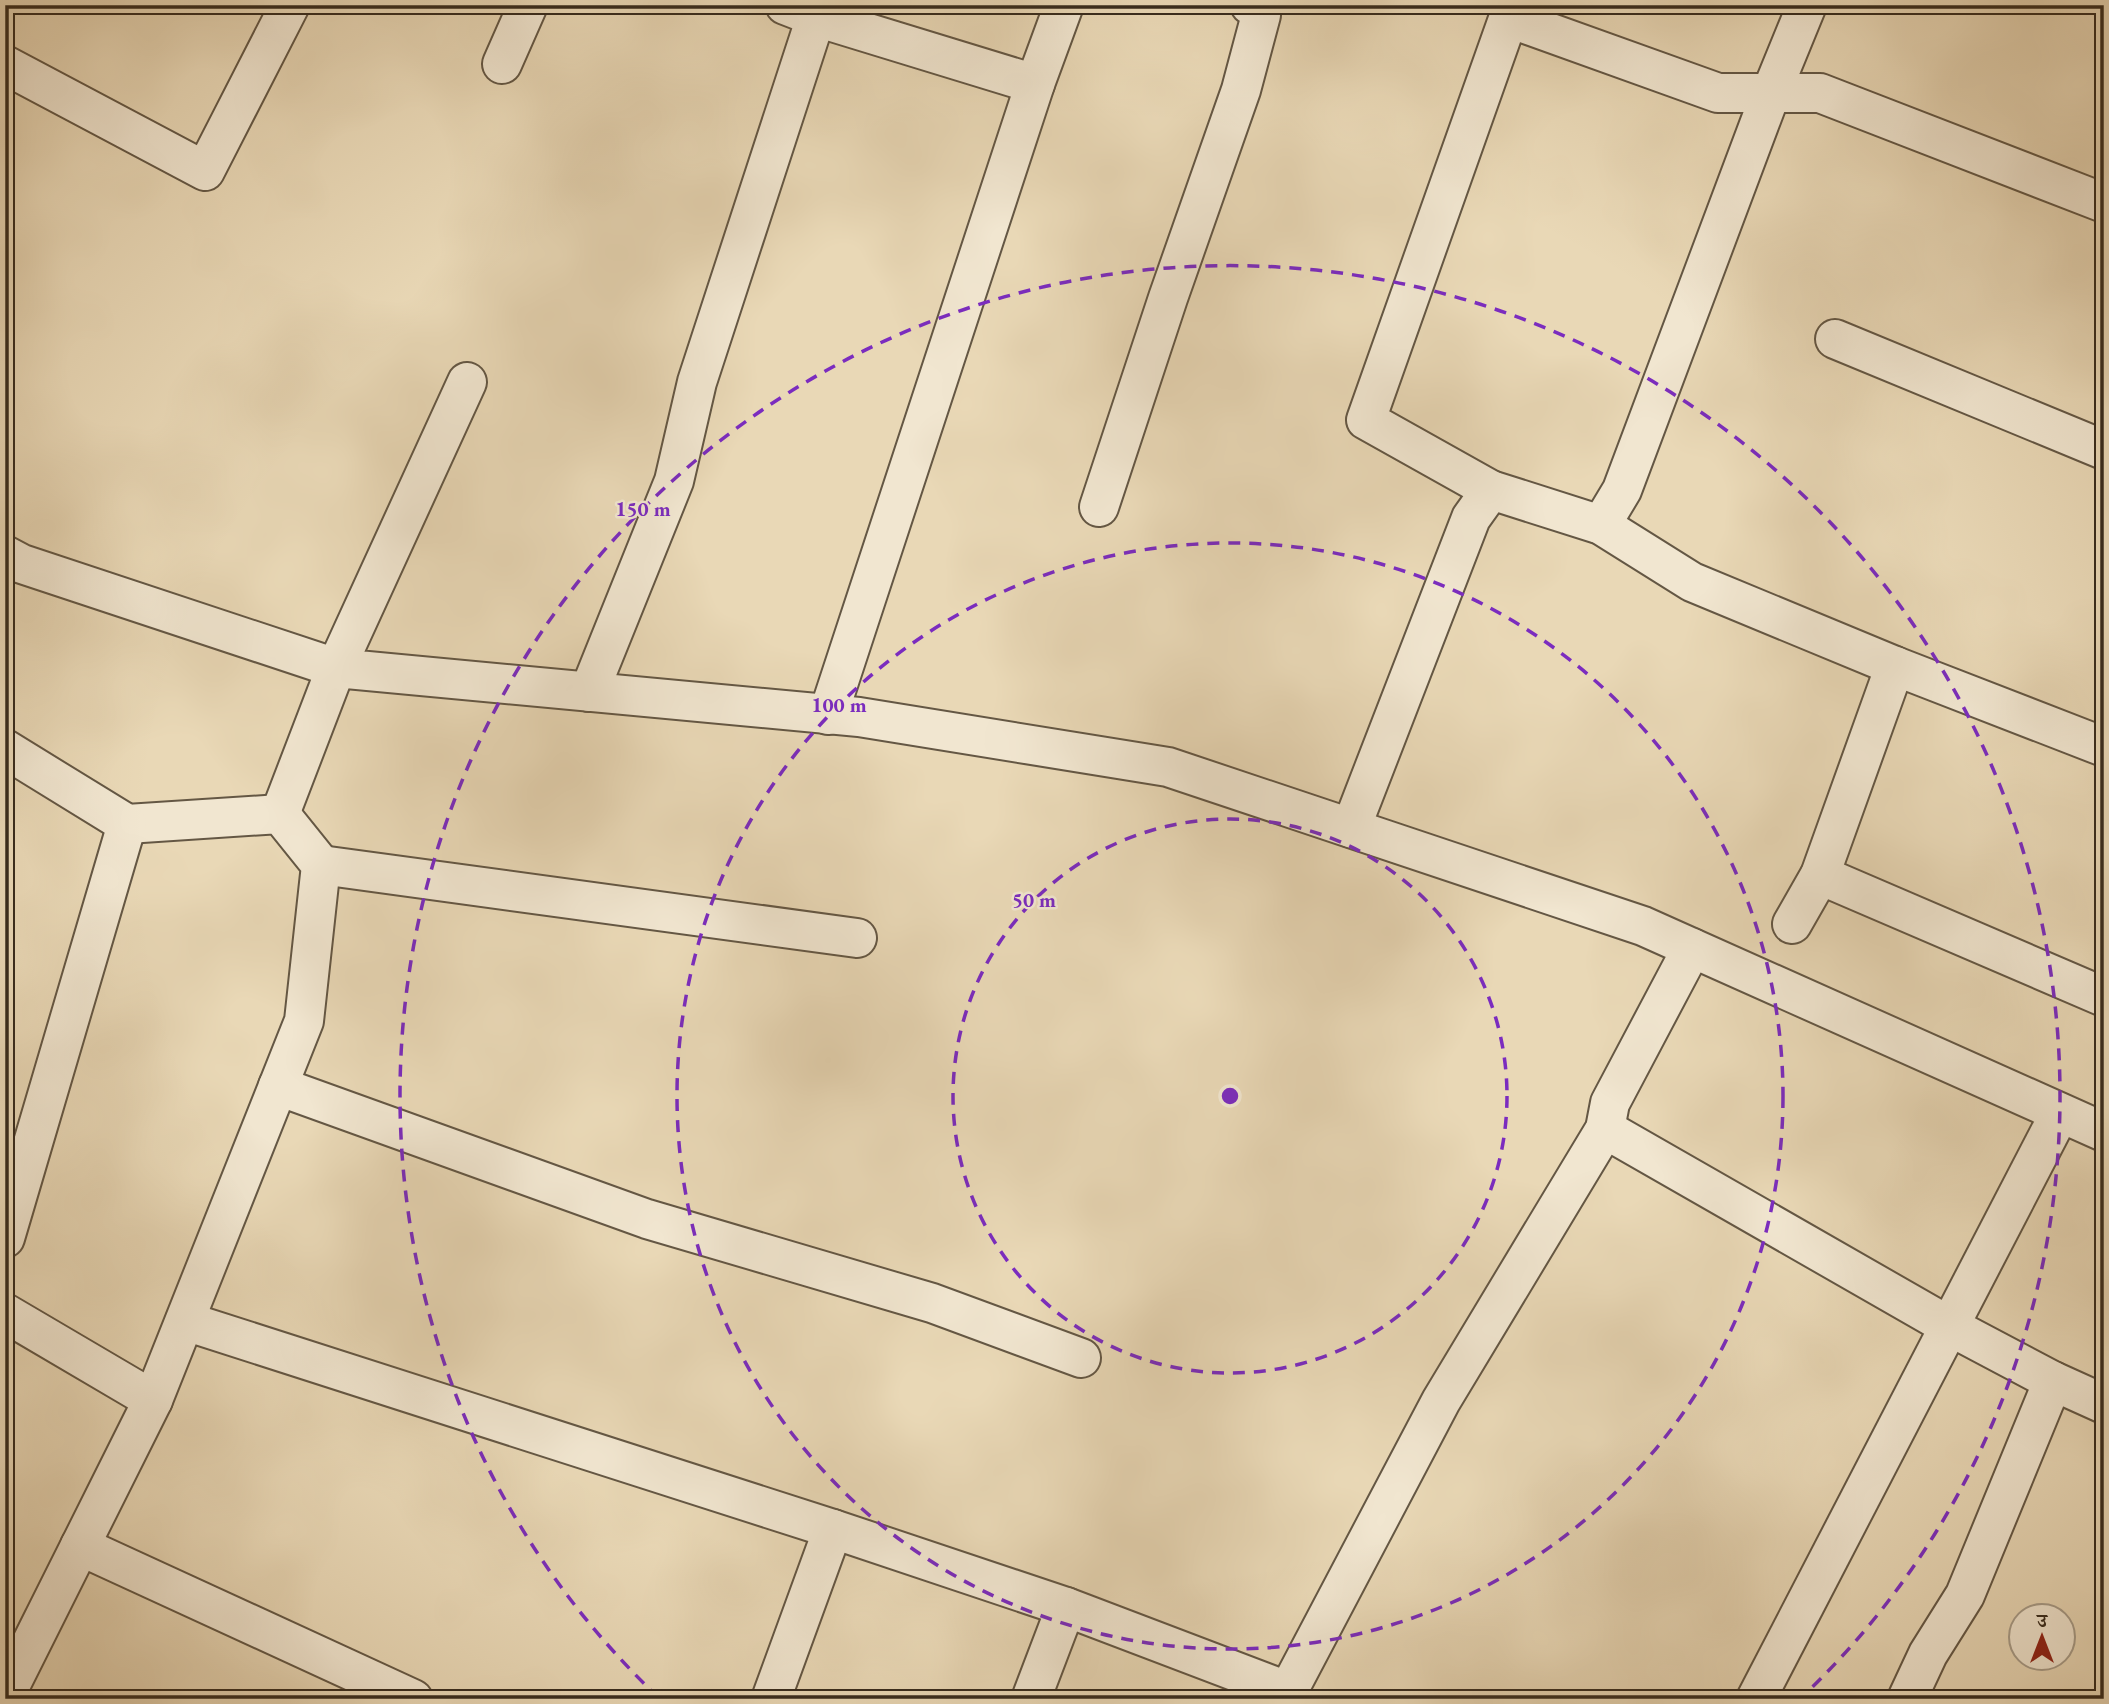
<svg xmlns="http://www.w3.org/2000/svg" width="2109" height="1704" viewBox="0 0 2109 1704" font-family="'EB Garamond','Noto Serif Devanagari',serif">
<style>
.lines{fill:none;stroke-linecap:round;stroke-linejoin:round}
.minor-casing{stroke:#645744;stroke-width:42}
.minor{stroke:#f1e6d0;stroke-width:38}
.ring{fill:none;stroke:#7b2cbf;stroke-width:3.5;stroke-dasharray:12 9}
.centre{fill:#7b2cbf;stroke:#f1e6d0;stroke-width:3.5}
.ring-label{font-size:21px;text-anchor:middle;font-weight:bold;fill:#7b2cbf;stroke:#f1e6d0;stroke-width:5;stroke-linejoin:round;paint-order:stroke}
</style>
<rect width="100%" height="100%" fill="#e9d8b6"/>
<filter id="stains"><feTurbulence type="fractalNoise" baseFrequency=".00286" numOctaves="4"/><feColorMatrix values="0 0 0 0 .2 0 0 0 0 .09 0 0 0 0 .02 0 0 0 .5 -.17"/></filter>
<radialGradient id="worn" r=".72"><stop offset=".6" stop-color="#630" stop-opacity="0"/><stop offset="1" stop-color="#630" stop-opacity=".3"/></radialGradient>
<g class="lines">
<defs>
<g id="minor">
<path d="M785,5L816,17L1035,84"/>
<path d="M1513,5L1366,420L1491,490L1601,525L1692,582L1895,666L2104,747"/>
<path d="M1509,18L1718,93H1820L2104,203"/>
<path d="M502,64L528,5"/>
<path d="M5,65L205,171L290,5"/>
<path d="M1835,339L2104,450"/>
<path d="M467,382L336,668L859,717L1168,767L1643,926L2104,1132"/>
<path d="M1099,507L1168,298L1241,90L1261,15L1259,9L1250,5"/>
<path d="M1601,525L1622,490L1771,93L1807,5"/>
<path d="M5,555L22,564L336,668L280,814"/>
<path d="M589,692L674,481L697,382L816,17"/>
<path d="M828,715L1035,84L1064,5"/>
<path d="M5,749L127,824L280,814L321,865L304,1021L153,1400L5,1696"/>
<path d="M1351,828L1471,518L1491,490"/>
<path d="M321,865L857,938"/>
<path d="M1820,875L2104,997"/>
<path d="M1792,924L1820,875L1895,666"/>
<path d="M278,1086L647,1219L932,1303L1081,1358"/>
<path d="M1605,1129L1949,1326L2053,1381L2104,1404"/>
<path d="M5,1238L127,824"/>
<path d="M5,1313L153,1400"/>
<path d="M185,1321L833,1529L1066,1607L1287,1691"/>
<path d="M80,1546L413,1699"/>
<path d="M771,1699L833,1529"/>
<path d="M1031,1699L1066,1607"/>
<path d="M1284,1699L1441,1401L1605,1129L1610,1103L1692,948"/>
<path d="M1756,1699L2060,1113"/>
<path d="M1907,1699L1928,1654L1965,1595L2053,1381"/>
</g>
</defs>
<use href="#minor" class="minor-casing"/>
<use href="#minor" class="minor"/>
</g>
<g class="ring">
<circle cx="1230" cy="1096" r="277"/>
<circle cx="1230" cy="1096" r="553"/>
<path d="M659 1698A830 830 0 1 1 1801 1698"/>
</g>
<circle cx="1230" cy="1096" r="10" class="centre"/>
<g class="ring-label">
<text x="643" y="516">150 m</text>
<text x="839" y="712">100 m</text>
<text x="1034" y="907">50 m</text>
</g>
<rect width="2109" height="1704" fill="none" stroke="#e9d8b6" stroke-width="28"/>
<rect x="7" y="7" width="2095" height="1690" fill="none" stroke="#382c1e" stroke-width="3.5"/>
<rect x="14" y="14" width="2081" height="1676" fill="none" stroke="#382c1e" stroke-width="2"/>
<g transform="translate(2042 1637)"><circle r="33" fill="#f1e6d0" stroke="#a79c89" stroke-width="2"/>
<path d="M0-5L12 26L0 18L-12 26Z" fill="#8f2418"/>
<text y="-10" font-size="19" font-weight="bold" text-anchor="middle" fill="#382c1e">उ</text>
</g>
<rect width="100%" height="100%" filter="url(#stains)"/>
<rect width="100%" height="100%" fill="url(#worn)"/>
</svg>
